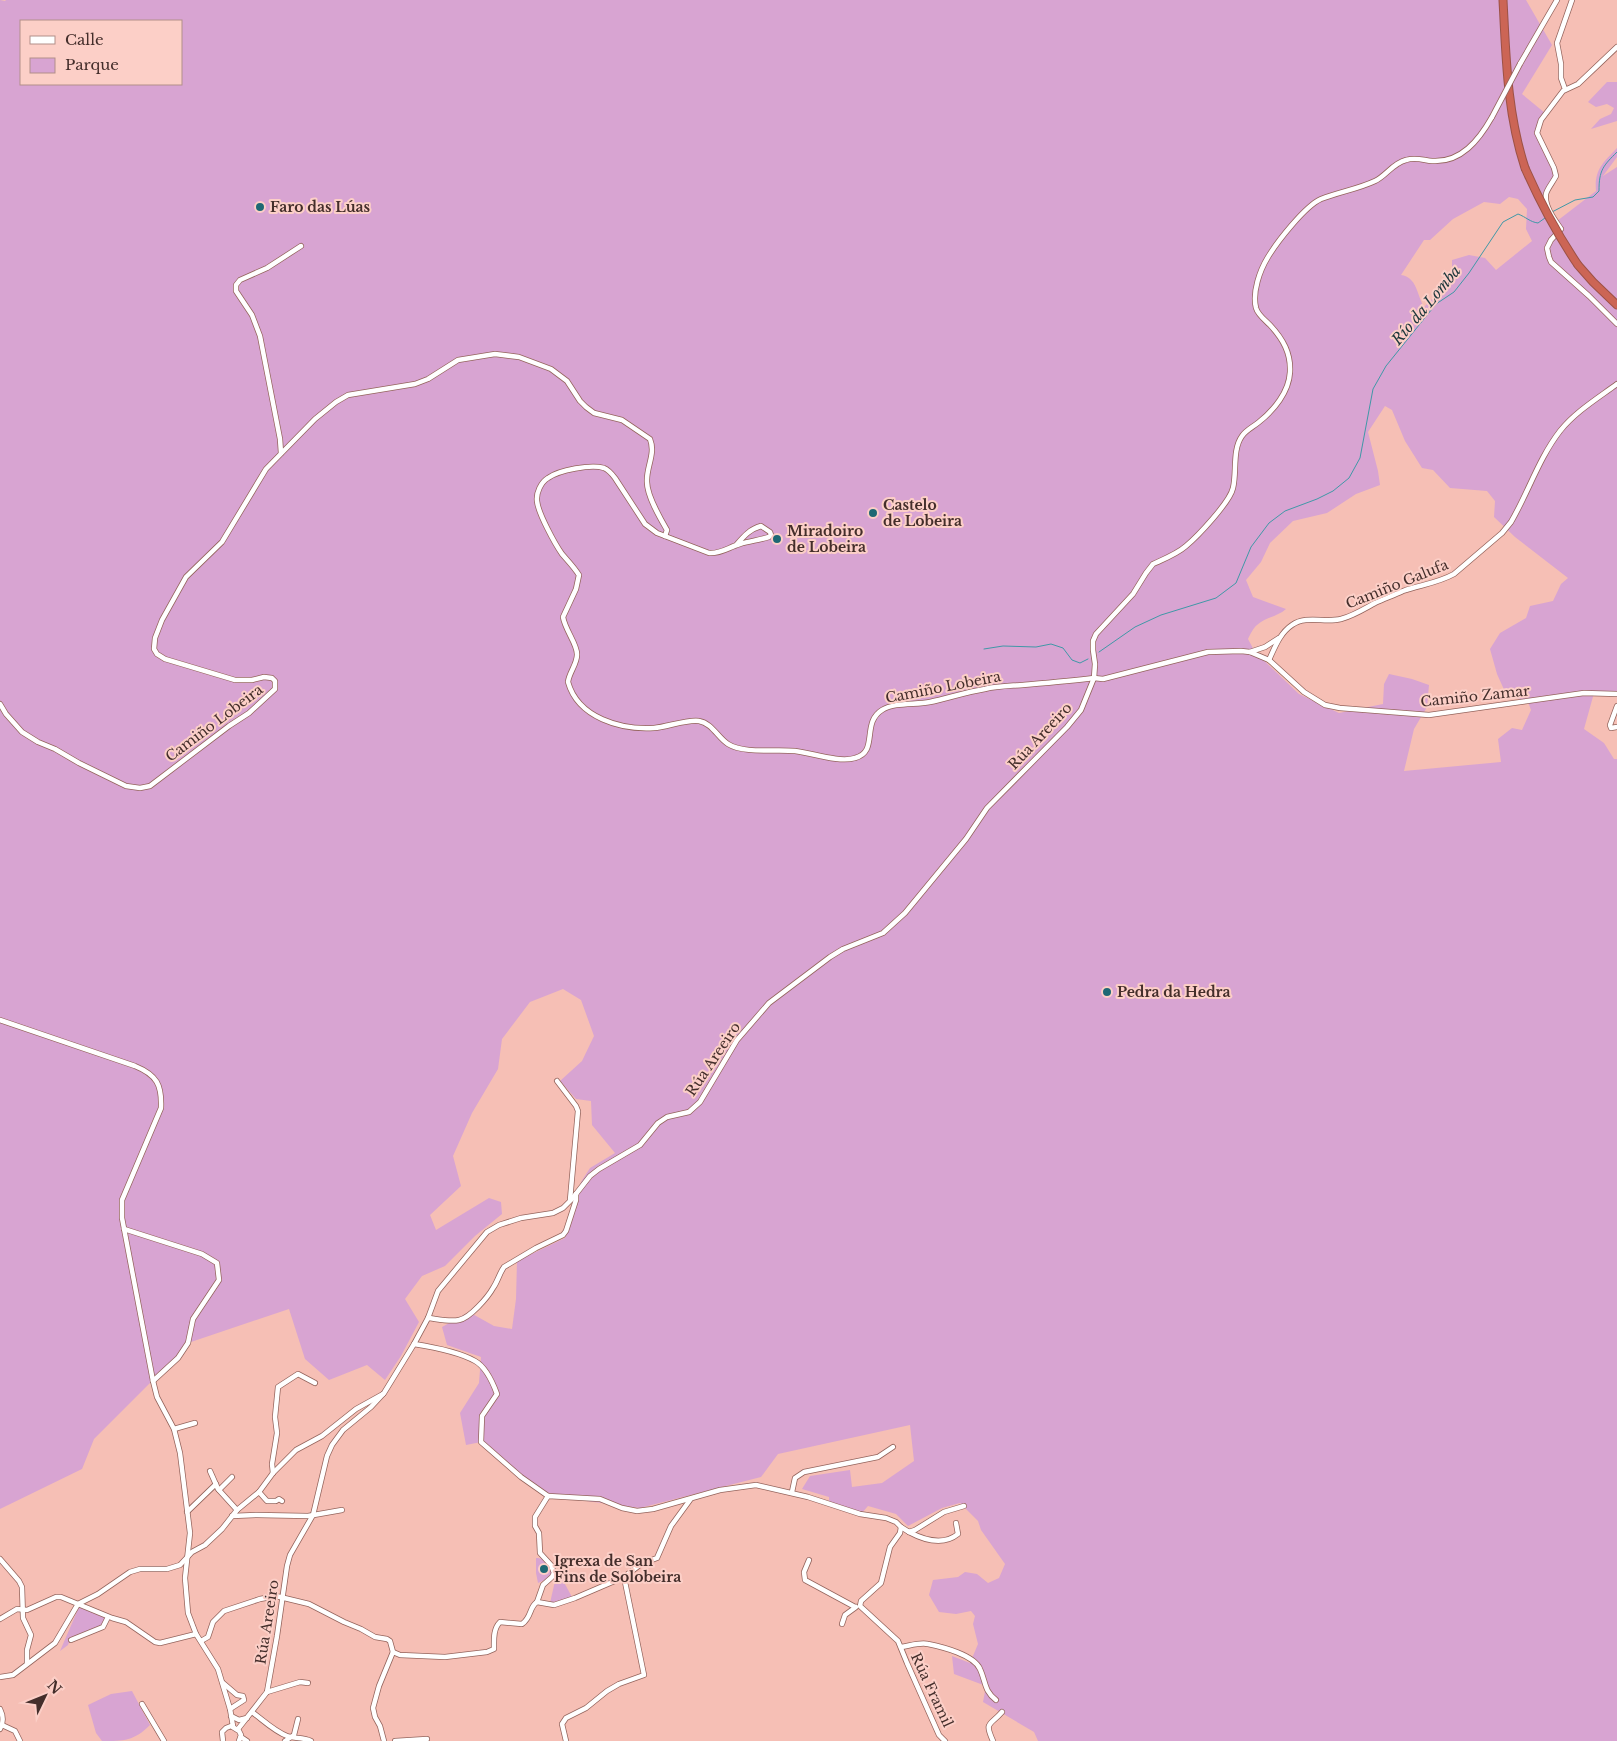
<svg xmlns="http://www.w3.org/2000/svg" width="1617" height="1741" viewBox="0 0 1617 1741" font-family="'Libre Baskerville',serif">
<style>
.green{fill:#d8a4d2;fill-rule:evenodd}
.lines{fill:none;stroke-linecap:round;stroke-linejoin:round}
.stream{stroke:#4098a7;stroke-width:1}
.minor-casing{stroke:#94645c;stroke-width:6}
.highway-casing{stroke:#9c5246;stroke-width:9}
.minor{stroke:#fff;stroke-width:4.5}
.highway{stroke:#cc6555;stroke-width:7}
.minor-bridge-casing{stroke:#94645c;stroke-width:6;stroke-linecap:butt}
.highway-bridge-casing{stroke:#9c5246;stroke-width:9;stroke-linecap:butt}
.minor-bridge{stroke:#fff;stroke-width:4.5}
.highway-bridge{stroke:#cc6555;stroke-width:7}
.poi-dot{fill:#1e6874;stroke:#fccfc7;stroke-width:2}
.labels{text-anchor:middle;dominant-baseline:central;stroke-width:4;stroke-linejoin:round;paint-order:stroke}
.poi-label{font-size:14px;font-weight:bold;fill:#442e2b;stroke:#fccfc7;text-anchor:start}
.street-label{font-size:14px;fill:#442e2b;stroke:#fccfc7}
.water-label{font-size:15px;font-style:italic;fill:#1b363b;stroke:#fccfc7}
</style>
<rect width="100%" height="100%" fill="#f6bfb5"/>
<g class="green">
<path d="M0,0L5,1L6,0H1526L1552,45L1522,94L1545,113L1537,133L1556,176C1543,199 1546,198 1557,221L1596,191C1594,169 1604,162 1617,148V157L1603,176L1617,167V694L1594,693L1584,729L1604,743L1614,759H1617V1741H1038L1034,1732L983,1702L986,1686L954,1674L952,1656L970,1663L978,1644L973,1624L975,1616L971,1611L956,1614L939,1612L929,1595L933,1580L958,1577L965,1572L977,1574L988,1583L999,1578L1005,1564L981,1530L978,1521L960,1503L942,1508L908,1526L896,1514L868,1506L861,1514L829,1505V1497L802,1489L810,1476L850,1470L852,1487L882,1483L914,1461L910,1425L778,1454L761,1477L640,1508L548,1496L481,1442L466,1445L460,1413L479,1383L481,1357L447,1345L442,1327L469,1312L494,1326L512,1329L516,1299L517,1261L565,1238L581,1182L590,1168L615,1153L592,1125L591,1101L576,1099L560,1081L582,1061L594,1036L581,1000L563,989L530,1002L502,1039L498,1069L472,1113L453,1156L461,1186L430,1215L436,1230L489,1198L501,1202L502,1214L475,1236L445,1266L422,1276L405,1299L419,1322L401,1356L385,1380L367,1365L329,1380L305,1359L289,1309L191,1342L94,1439L82,1469L0,1509ZM21,21H181V84H21ZM1509,197L1518,199L1527,209L1526,229L1532,241L1496,270L1485,258L1469,255L1452,260V279L1424,307C1417,295 1417,277 1401,275L1424,240H1430L1453,219L1484,202L1500,204ZM1385,406L1392,410L1405,441L1422,468L1433,470L1450,488L1487,491L1495,501L1494,517L1515,537L1568,578L1561,584L1553,601L1530,606L1526,618L1500,633L1490,649L1497,674L1506,694L1528,702L1531,710L1522,730L1512,728L1498,739L1501,762L1404,771L1414,729L1427,707L1429,685L1412,679L1389,674L1384,684L1383,704L1339,713L1299,694L1255,652L1248,639C1250,635 1253,628 1257,625C1266,617 1277,617 1286,609L1253,597L1246,580L1261,562L1270,543L1293,521L1327,513L1356,494L1380,485L1378,471L1368,432Z"/>
<path d="M1607,82H1617V121L1591,129L1600,119L1611,114L1614,108L1607,104L1596,107L1588,102Z"/>
<path d="M536,1558C547,1558 553,1568 551,1577L538,1583L536,1573Z"/>
<path d="M560,1575L572,1597L550,1603L555,1581Z"/>
<path d="M79,1607L105,1617L102,1626L70,1639L68,1645L60,1651Z"/>
<path d="M132,1691L150,1725C134,1741 124,1741 102,1741L96,1733L88,1705L111,1694Z"/>
</g>
<g class="lines">
<g class="stream">
<path d="M1552,212L1575,200L1593,197L1599,191C1599,170 1603,166 1617,152"/>
<path d="M984,649L1003,646L1036,647L1051,644L1063,648L1072,660L1080,663L1088,659"/>
<path d="M1099,652L1135,627L1161,615L1216,598L1236,583L1251,547L1269,523L1285,511L1317,499L1333,491L1349,478L1360,458L1373,389L1386,366L1436,304L1454,292L1469,273L1503,222L1518,214C1526,217 1530,222 1538,223L1545,218"/>
</g>
<defs>
<g id="minor">
<path d="M1617,47L1578,84L1563,91L1541,120L1537,133L1554,168L1556,176C1553,182 1547,189 1546,194C1544,206 1555,220 1561,229L1551,240L1547,248L1549,257L1551,262L1589,296L1617,324"/>
<path d="M1520,64L1557,0"/>
<path d="M1565,89L1561,78V64L1557,43L1572,0"/>
<path d="M281,453L280,439L260,336L252,315L236,291V285L240,280L267,268L301,246"/>
<path d="M737,544C744,536 750,529 761,526L770,532L771,535L769,537C760,540 750,541 740,544C729,547 721,554 709,553L657,533L645,524L615,478C612,474 609,470 604,468C591,464 559,470 548,478C541,482 536,493 537,501C538,513 555,544 562,554C568,561 574,567 579,575L576,589L563,617C565,630 578,645 577,655C577,664 569,673 568,682C578,718 621,730 654,728C667,727 688,719 699,721C712,723 718,738 728,744C744,754 776,749 795,751C812,753 839,763 855,758C879,752 861,723 882,710C895,702 915,705 930,702C948,698 967,692 985,689C997,686 1010,686 1023,685C1046,683 1070,681 1094,678L1103,679L1208,652L1241,651L1250,652L1269,660L1304,692L1325,705L1340,708L1429,715L1584,693L1617,694"/>
<path d="M1250,652L1265,647L1279,638"/>
<path d="M1269,660C1275,647 1280,633 1292,625C1306,615 1325,623 1341,619C1353,616 1364,609 1375,603C1384,599 1394,595 1403,591C1420,585 1438,583 1454,574L1502,533L1511,522C1528,493 1539,458 1560,431C1575,412 1598,398 1617,384"/>
<path d="M0,704L6,714L22,732L38,742L55,749L79,763L126,786L140,788L150,786L229,726L249,713L275,689V681L272,678L264,677L252,680H235L165,659L157,654L154,649L155,638L162,620L186,577L222,542L266,469L315,419L336,402L348,395L415,384L428,379L458,360L495,354L519,357L551,369L567,381L580,401L586,407L594,413L622,420L650,439C656,454 646,467 647,482C647,496 660,518 667,530L665,536"/>
<path d="M1617,706L1610,725L1611,728L1617,727"/>
<path d="M0,1020L135,1066C157,1075 162,1085 161,1108L122,1200V1218L153,1381L157,1397L174,1429L180,1453L190,1533L185,1578L188,1613L196,1634L218,1669L230,1709L233,1726"/>
<path d="M557,1081L576,1106L578,1111L570,1200"/>
<path d="M124,1229L202,1254L217,1263L219,1280L193,1319L188,1343L178,1358L153,1381"/>
<path d="M428,1318C437,1319 450,1322 459,1320C470,1318 488,1297 493,1288C498,1281 499,1274 504,1267L536,1248L563,1235L566,1231L576,1200V1194"/>
<path d="M414,1344C433,1347 459,1352 475,1361C486,1367 493,1383 497,1394L482,1416L481,1442L521,1477L548,1496"/>
<path d="M174,1429L195,1423"/>
<path d="M210,1471L218,1489L237,1510"/>
<path d="M273,1473L272,1464L277,1433L275,1417L278,1387L298,1374L315,1383"/>
<path d="M219,1490L232,1477"/>
<path d="M259,1492L267,1501H276L279,1499L282,1501"/>
<path d="M792,1492L795,1478L804,1472L878,1457L893,1447"/>
<path d="M187,1512L216,1484"/>
<path d="M232,1516L257,1515L308,1516L342,1510"/>
<path d="M901,1527L909,1532L915,1530L944,1512L964,1506"/>
<path d="M909,1532C924,1540 943,1546 958,1534L956,1523"/>
<path d="M0,1559L19,1581L22,1587L23,1618L31,1635L27,1650V1663"/>
<path d="M809,1560L804,1572L805,1580L855,1607"/>
<path d="M537,1602L543,1585L552,1577L554,1573L551,1565L540,1553L539,1533L535,1526V1517L548,1496L600,1499L622,1508L637,1511L653,1509L720,1490L756,1485L808,1497L860,1514L886,1518L896,1522L901,1527L900,1533L890,1547L881,1583L861,1601L860,1606L898,1641L907,1663L939,1735L945,1741"/>
<path d="M0,1619L17,1609L27,1610L56,1597H61L112,1618L126,1622L155,1642L160,1643L196,1634"/>
<path d="M842,1624L845,1615L856,1607"/>
<path d="M71,1640L103,1627L108,1617"/>
<path d="M201,1641L208,1637L213,1622L224,1611L260,1599L276,1596L309,1604L344,1622L361,1629L375,1637L387,1639L390,1641L393,1652L379,1686L373,1708L375,1717L380,1726L384,1741"/>
<path d="M901,1647C909,1646 920,1642 928,1644C943,1647 974,1655 980,1669C986,1682 984,1691 996,1700"/>
<path d="M393,1652L400,1655L445,1657L487,1652L494,1649C494,1640 493,1629 500,1622L522,1624C532,1617 529,1607 537,1602L554,1605L575,1598L624,1577L641,1564L657,1558L671,1526L690,1500"/>
<path d="M0,1677L13,1675L55,1643L78,1604L98,1594L130,1572L140,1569H167L180,1565L192,1552L205,1545L222,1529L237,1510L259,1492L273,1473L296,1450L322,1436L356,1409L383,1394"/>
<path d="M223,1683L237,1695L243,1696L244,1700L230,1709"/>
<path d="M267,1692L300,1682L308,1683"/>
<path d="M142,1704L164,1741"/>
<path d="M0,1709C3,1715 4,1722 0,1729"/>
<path d="M252,1712C263,1720 274,1731 287,1736C295,1739 303,1737 311,1741"/>
<path d="M231,1716L239,1720L247,1718"/>
<path d="M2,1725L15,1731L20,1741"/>
<path d="M238,1729L267,1692L277,1636L287,1566L290,1555L313,1515L327,1456L332,1445L343,1430L371,1407L384,1393L414,1344L428,1318L438,1291L487,1232L499,1225L521,1218L553,1213L563,1208L572,1199L590,1176L599,1169L640,1145L658,1123L667,1117L689,1112L700,1102L737,1040L769,1003L830,957L843,949L883,933L905,913L966,839L987,808L1067,727L1081,710L1094,678L1095,664L1093,650V641L1096,634L1133,594L1146,573L1153,564C1164,559 1177,554 1186,546C1198,536 1230,502 1233,488C1237,472 1232,450 1242,436C1246,430 1253,427 1259,422C1274,410 1289,392 1290,372C1291,353 1283,339 1270,325C1265,320 1258,315 1256,308C1252,292 1260,270 1268,257C1277,242 1305,206 1321,199C1339,192 1358,189 1375,181C1386,176 1393,163 1406,160C1415,157 1423,160 1432,161C1461,163 1479,140 1492,117"/>
<path d="M241,1737L247,1741"/>
<path d="M223,1741L222,1732L226,1728L231,1726L239,1731L241,1735L239,1741"/>
<path d="M285,1741L294,1735L298,1719"/>
<path d="M395,1741L427,1739"/>
<path d="M566,1741L562,1724L566,1718L586,1708L607,1691L619,1684L644,1675L624,1577"/>
<path d="M993,1741C984,1721 990,1726 1002,1712"/>
</g>
<g id="highway">
<path d="M1503,0C1506,57 1507,113 1525,168"/>
<path d="M1578,265L1593,282L1617,305"/>
</g>
</defs>
<use href="#minor" class="minor-casing"/>
<use href="#highway" class="highway-casing"/>
<use href="#minor" class="minor"/>
<use href="#highway" class="highway"/>
<defs>
<path id="minor-bridge" d="M1492,117L1520,64"/>
<path id="highway-bridge" d="M1525,168C1540,202 1557,234 1578,265"/>
</defs>
<use href="#minor-bridge" class="minor-bridge-casing"/>
<use href="#highway-bridge" class="highway-bridge-casing"/>
<use href="#minor-bridge" class="minor-bridge"/>
<use href="#highway-bridge" class="highway-bridge"/>
</g>
<g class="poi-dot">
<circle cx="260" cy="207" r="5"/>
<circle cx="873" cy="513" r="5"/>
<circle cx="777" cy="539" r="5"/>
<circle cx="1107" cy="992" r="5"/>
<circle cx="544" cy="1569" r="5"/>
</g>
<g class="labels">
<g class="poi-label">
<text x="270" y="207">Faro das Lúas</text>
<text x="883" y="505">Castelo<tspan x="883" dy="16">de Lobeira</tspan></text>
<text x="787" y="531">Miradoiro<tspan x="787" dy="16">de Lobeira</tspan></text>
<text x="1117" y="992">Pedra da Hedra</text>
<text x="554" y="1561">Igrexa de San<tspan x="554" dy="16">Fins de Solobeira</tspan></text>
</g>
<g class="street-label">
<text transform="translate(1397 584) rotate(-22)">Camiño Galufa</text>
<text transform="translate(943 687) rotate(-11)">Camiño Lobeira</text>
<text transform="translate(1475 696) rotate(-6)">Camiño Zamar</text>
<text transform="translate(214 723) rotate(-37)">Camiño Lobeira</text>
<text transform="translate(1040 736) rotate(-47)">Rúa Areeiro</text>
<text transform="translate(713 1059) rotate(-56)">Rúa Areeiro</text>
<text transform="translate(267 1622) rotate(-81)">Rúa Areeiro</text>
<text transform="translate(932 1690) rotate(65)">Rúa Framil</text>
</g>
<g class="water-label">
<text transform="translate(1426 305) rotate(-50)">Río da Lomba</text>
</g>
</g>
<rect x="20" y="20" width="162" height="65" fill="#fccfc7" stroke="#b28f89"/>
<rect x="30" y="36" width="25" height="8" fill="#ffffff" stroke="#b28f89"/>
<text x="65" y="45" font-size="15" fill="#442e2b">Calle</text>
<rect x="30" y="58" width="25" height="15" fill="#d8a4d2" stroke="#b28f89"/>
<text x="65" y="70" font-size="15" fill="#442e2b">Parque</text>
<g transform="translate(45 1696) rotate(47)" stroke="#fccfc7" stroke-width="4" paint-order="stroke">
<path d="M0-4L9 19L0 12L-9 19Z" fill="#442e2b"/>
<text y="-8" font-size="14" font-weight="bold" text-anchor="middle" fill="#442e2b">N</text>
</g>
</svg>
